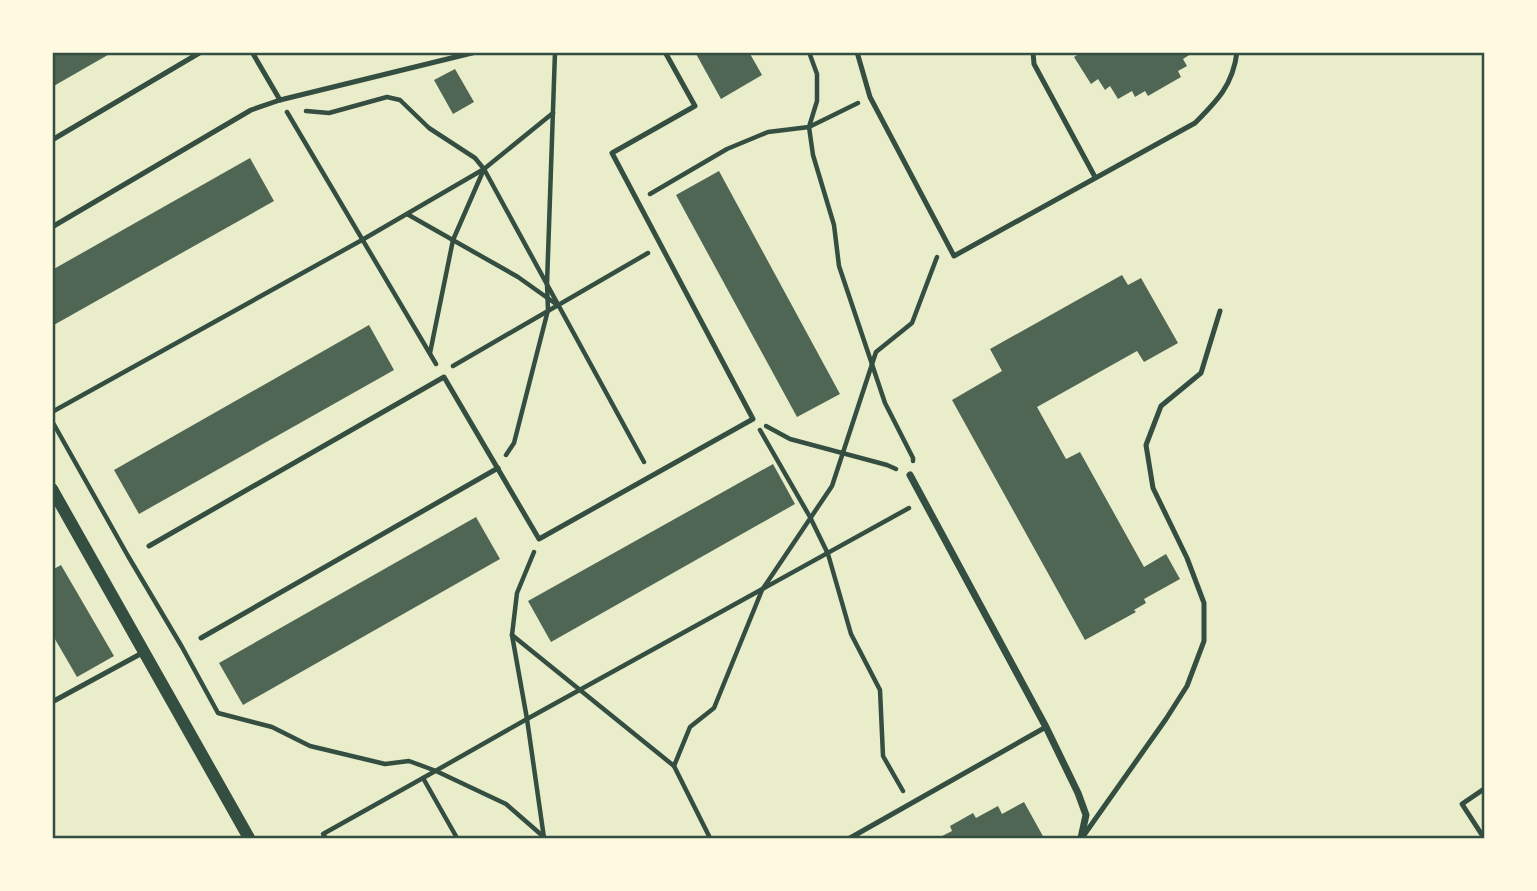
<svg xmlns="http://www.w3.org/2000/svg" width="1537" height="891" viewBox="0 0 1537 891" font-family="'Fira Sans',sans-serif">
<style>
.building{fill:#4f6655}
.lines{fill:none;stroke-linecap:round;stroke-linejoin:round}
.path{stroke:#344e41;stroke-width:4.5}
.service{stroke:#344e41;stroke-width:5}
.minor{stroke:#344e41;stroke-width:7}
.tertiary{stroke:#344e41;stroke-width:12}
.neatline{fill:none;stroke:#344e41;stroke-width:2.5}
</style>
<rect width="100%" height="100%" fill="#e9edc9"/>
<g class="building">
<path d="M52,52H113L52,87Z"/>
<path d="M695,52H749L762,75L721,99Z"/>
<path d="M1082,52H1194L1183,59L1187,66L1178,71L1181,77L1148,96L1145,91L1135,97L1132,91L1118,99L1110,86L1105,90L1098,79L1091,84L1074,57Z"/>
<path d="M455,69L474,102L453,114L434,80Z"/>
<path d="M250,158L274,201L52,326V270Z"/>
<path d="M719,171L840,394L797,417L676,195Z"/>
<path d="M1122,275L1128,285L1141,278L1178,343L1144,362L1137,351L1037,407L1066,459L1080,452L1144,567L1166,554L1180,579L1144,599L1146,603L1134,610L1136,612L1085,640L952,400L1002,371L990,349Z"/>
<path d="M369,325L394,370L139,514L114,470Z"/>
<path d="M773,464L795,504L551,642L528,601Z"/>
<path d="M476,517L500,559L243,705L219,663Z"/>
<path d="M61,565L114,656L77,677L52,634V570Z"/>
<path d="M1024,802L1044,838H938L952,831L950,826L973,813L976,818L998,806L1002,814Z"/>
</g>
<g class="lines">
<g class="path">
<path d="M809,52L817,74V101L809,127L813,155L834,225L839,266L885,403L913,458V461"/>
<path d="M306,111L329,113L387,97L400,100L429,128L475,158L484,169L644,462"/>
<path d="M287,112L436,364"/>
<path d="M650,194L727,149L768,132L809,127L858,103"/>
<path d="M407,214L518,277L556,304"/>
<path d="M430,353L453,240L484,169L553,113"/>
<path d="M453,366L648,253"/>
<path d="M52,412L362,240L484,169"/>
<path d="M52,421L128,556L182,647L218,713L272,727L310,746L385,764L409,761L436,771L506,804L545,838"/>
<path d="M766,426L790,439L887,465L896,469"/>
<path d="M760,430L810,517L828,554L851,634L880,690L883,756L903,791"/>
<path d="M506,455L514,443L548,310L547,284L555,52"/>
<path d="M534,552L517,593L512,635L527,719L544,838"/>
<path d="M512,635L674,766L710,838"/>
<path d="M674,766L690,727L714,708L762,590L832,486L876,352L912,323L937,257"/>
<path d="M423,778L527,719L909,508"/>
<path d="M326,838L323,834L423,778L457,838"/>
</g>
<g class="service">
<path d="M252,52L280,100"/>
<path d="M857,52L870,97L954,256L1195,123C1217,101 1233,85 1237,52"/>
<path d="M1033,52L1034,64L1095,177"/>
<path d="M52,140L201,52"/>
<path d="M52,227L251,110L280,100L476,52"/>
<path d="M149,546L444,377L539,539L753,419L612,153L695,106L665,52"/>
<path d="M201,638L498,468"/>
<path d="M52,702L144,652"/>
<path d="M1084,835L1166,719L1187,686L1204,641V603L1187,558L1153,488L1146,445L1161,406L1201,373L1220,311"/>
<path d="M850,838L1046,727"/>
<path d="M1484,838L1462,804L1484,789"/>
</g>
<path class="minor" d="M910,475L1046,727L1078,793L1086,815L1081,838"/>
<path class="tertiary" d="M52,489L249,838"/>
</g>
<rect width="1537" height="891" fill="none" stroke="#fefae0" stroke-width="108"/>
<rect x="54" y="54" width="1429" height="783" class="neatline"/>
</svg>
